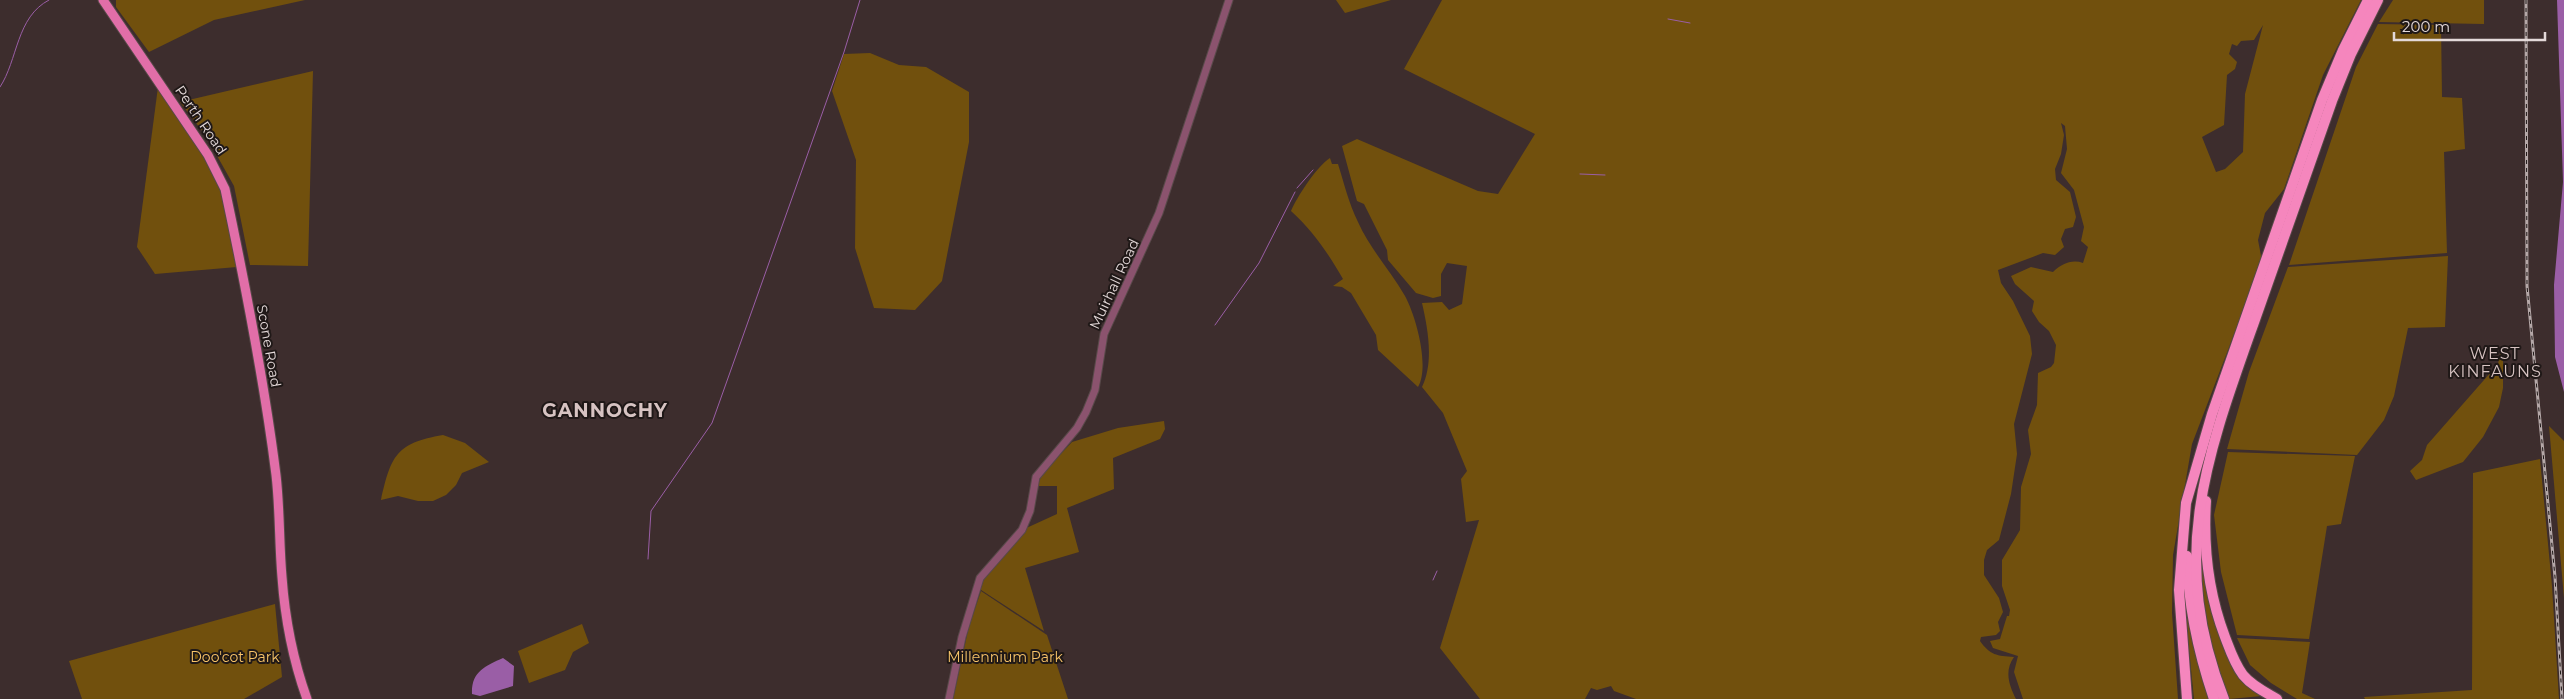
<svg xmlns="http://www.w3.org/2000/svg" width="2564" height="699" viewBox="0 0 2564 699" font-family="Montserrat,sans-serif">
<style>
.green{fill:#71500d;fill-rule:evenodd}
.water{fill:#9a5ea6}
.lines{fill:none;stroke-linecap:round;stroke-linejoin:round}
.stream{stroke:#9a5ea6;stroke-width:1}
.minor-casing{stroke:#584949;stroke-width:9}
.major-casing{stroke:#584949;stroke-width:11}
.highway-casing{stroke:#584949;stroke-width:12}
.minor{stroke:#8b536e;stroke-width:7}
.major{stroke:#e16ea8;stroke-width:9}
.highway{stroke:#f586bd;stroke-width:10}
.rail-casing{stroke:#b5a8a8;stroke-width:3}
.rail{stroke:#1f1817;stroke-width:1;stroke-dasharray:4;stroke-linecap:butt}
.labels{text-anchor:middle;dominant-baseline:central;stroke-width:4;stroke-linejoin:round;paint-order:stroke}
.street-label{font-size:14px;fill:#e4d9d9;stroke:#1f1817}
.park-label{font-size:14px;fill:#f8c469;stroke:#1f1817}
.quarter-label{font-size:16px;letter-spacing:1px;fill:#d7c3c2;stroke:#1f1817}
.district-label{font-size:19px;font-weight:bold;letter-spacing:1px;fill:#d7c3c2;stroke:#1f1817}
</style>
<rect width="100%" height="100%" fill="#3d2d2d"/>
<g class="green">
<path d="M116,0H305L214,20L149,52L116,7Z"/>
<path d="M1336,0H1391L1345,13Z"/>
<path d="M1442,0H2361L2323,75L2284,189L2265,213L2258,240L2262,261L2192,444L2173,555L2172,613L2178,699H2023L2014,672L2018,656L1993,648L1990,641L2000,639L2007,616H2009L2010,610L2002,586V560L2020,530L2021,487L2031,454L2028,430L2037,405L2038,373L2051,367L2054,363L2056,345L2049,331L2039,322L2032,311L2034,301L2015,284L2011,276L2031,267L2053,272C2061,264 2072,259 2083,263L2088,247L2081,241L2084,227L2074,190L2061,173L2067,149L2065,126L2061,123L2064,135L2061,154L2055,169L2056,180L2070,192L2076,217L2073,227L2065,229L2061,239L2064,247L2055,255L2043,253L1998,270L2001,283L2013,301L2030,336L2032,354L2014,424L2017,454L2011,494L1999,540L1987,550L1984,560V575L1999,598L2003,612L1998,622L2000,631L1996,635L1981,637L1980,641C1990,655 1997,656 2014,657C2004,671 2009,685 2016,699H1636L1614,691L1611,686L1597,690L1591,688L1585,699H1480L1440,648L1479,520L1466,522L1461,479L1467,471L1443,413L1422,387C1434,362 1428,329 1422,303L1442,302L1449,310L1462,304L1467,266L1447,263L1441,274V296L1433,298L1416,293L1388,260L1387,250L1364,204L1357,201L1342,146L1357,139L1478,191L1498,194L1535,134L1404,69ZM2263,25L2245,94L2243,152L2225,169L2216,172L2202,137L2224,125L2227,75L2235,69L2237,62L2229,54L2232,44L2237,46L2241,41L2254,40Z"/>
<path d="M2393,0H2484V24L2379,22Z"/>
<path d="M2378,24L2441,25L2442,97L2462,98L2465,149L2444,152L2447,253L2289,265L2356,67Z"/>
<path d="M870,53L899,65L926,67L969,92V142L942,281L915,310L874,308L855,248L856,160L832,91L844,54Z"/>
<path d="M313,71L308,266L250,265L234,186L206,136L180,102Z"/>
<path d="M158,87L217,174L224,196L237,267L155,274L137,247Z"/>
<path d="M1330,158L1332,164H1338C1344,183 1349,204 1358,222C1370,249 1390,270 1405,296C1416,316 1430,367 1418,387L1378,350L1376,335L1351,293L1342,287L1333,286L1343,279C1328,253 1313,231 1291,211C1297,197 1317,166 1330,158Z"/>
<path d="M2448,256L2445,327L2408,328L2394,396L2384,420L2357,455L2227,449L2249,372L2288,267Z"/>
<path d="M2500,354L2503,355V388L2499,407L2483,437L2463,462L2416,480L2410,471L2422,460L2427,445L2498,364Z"/>
<path d="M1164,421L1165,429L1160,439L1113,458L1114,489L1067,508L1079,552L1025,568L1044,631L978,588L980,578L1022,530L1057,514V486H1038L1041,475L1072,442L1118,428Z"/>
<path d="M2549,426L2564,441V598Z"/>
<path d="M443,435L465,443L489,462L462,473L456,485L446,495L433,501H418L398,496L381,500C391,456 396,443 443,435Z"/>
<path d="M2228,452L2355,456L2341,524L2327,526L2309,639L2237,635L2221,572L2214,515Z"/>
<path d="M2540,459L2552,586L2559,699H2365L2364,697L2472,690L2473,473Z"/>
<path d="M2201,528L2229,652L2262,696L2229,699C2210,649 2192,581 2201,528Z"/>
<path d="M2184,571L2193,645L2209,699H2194L2185,609Z"/>
<path d="M981,591L1047,635L1068,699H953L969,626Z"/>
<path d="M275,604L282,677L244,699H82L69,661Z"/>
<path d="M582,624L589,643L573,652L565,670L529,683L518,651Z"/>
<path d="M2237,638L2310,642L2302,693L2315,699H2297L2271,683L2250,665Z"/>
</g>
<g class="water">
<path d="M2557,0H2564V392L2555,357L2554,285L2563,182Z"/>
<path d="M503,658L514,666L513,686L480,696L472,694C471,672 485,666 503,658Z"/>
</g>
<g class="lines">
<g class="stream">
<path d="M1668,19L1690,23"/>
<path d="M0,87C18,60 16,17 49,0"/>
<path d="M1580,174L1605,175"/>
<path d="M1297,188L1313,170"/>
<path d="M1215,325L1259,263L1295,192"/>
<path d="M648,559L651,511L712,423L844,52L860,0"/>
<path d="M1433,580L1437,571"/>
</g>
<defs>
<path id="minor" d="M949,699L962,637L980,578L1022,530L1030,511L1036,477L1077,428L1086,412L1095,390L1104,334L1159,213L1229,0"/>
<path id="major" d="M103,0L208,155L225,189C245,283 264,379 276,475C280,509 279,543 282,577C285,619 293,660 307,699"/>
<g id="highway">
<path d="M2206,501C2203,549 2208,592 2225,637C2230,650 2234,663 2243,675C2252,686 2265,692 2277,699"/>
<path d="M2187,556C2188,606 2198,652 2214,699"/>
<path d="M2187,699L2179,590L2186,503L2212,414L2322,100L2343,50L2368,0"/>
<path d="M2224,699C2166,553 2209,450 2258,311C2283,241 2307,171 2332,101L2351,54L2378,0"/>
</g>
</defs>
<use href="#minor" class="minor-casing"/>
<use href="#major" class="major-casing"/>
<use href="#highway" class="highway-casing"/>
<use href="#minor" class="minor"/>
<use href="#major" class="major"/>
<use href="#highway" class="highway"/>
<defs>
<path id="rail" d="M2526,0L2527,286L2555,577L2562,699"/>
</defs>
<use href="#rail" class="rail-casing"/>
<use href="#rail" class="rail"/>
</g>
<g class="labels">
<g class="street-label">
<text transform="translate(201 120) rotate(56)">Perth Road</text>
<text transform="translate(1114 284) rotate(-65)">Muirhall Road</text>
<text transform="translate(269 346) rotate(80)">Scone Road</text>
</g>
<g class="park-label">
<text x="235" y="657">Doo'cot Park</text>
<text x="1005" y="657">Millennium Park</text>
</g>
<g class="quarter-label">
<text x="2495" y="353">WEST<tspan x="2495" dy="18">KINFAUNS</tspan></text>
</g>
<g class="district-label">
<text x="605" y="410">GANNOCHY</text>
</g>
</g>
<path d="M2394 32v8h151v-8" fill="none" stroke="#e4d9d9" stroke-width="2.5"/>
<text x="2402" y="32" font-size="15" fill="#e4d9d9" stroke="#1f1817" stroke-width="4" paint-order="stroke">200 m</text>
</svg>
